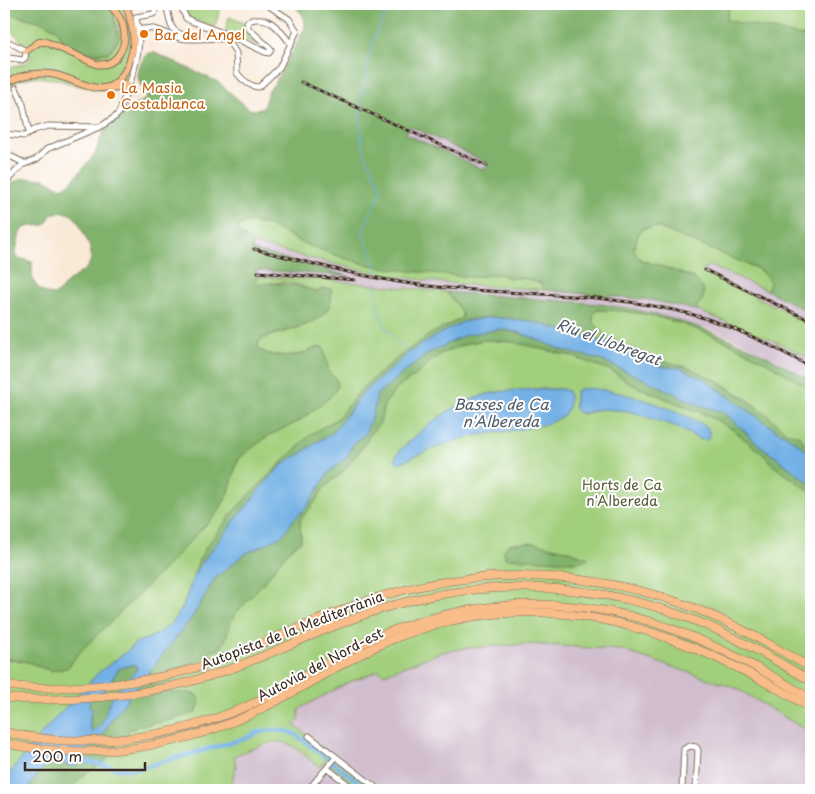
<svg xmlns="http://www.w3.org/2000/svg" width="815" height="794" viewBox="0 0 815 794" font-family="'Playpen Sans',sans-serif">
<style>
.industrial{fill:#d0bdcd}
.green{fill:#a2cf7c;stroke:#6e7c4d;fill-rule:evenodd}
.forest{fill:#81b26c;stroke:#5e6e45;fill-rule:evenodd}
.water{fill:#72b0e5;stroke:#566d82;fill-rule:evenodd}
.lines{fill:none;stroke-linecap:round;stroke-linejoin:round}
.stream{stroke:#72b0e5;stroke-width:1}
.canal{stroke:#72b0e5;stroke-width:4.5}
.minor-casing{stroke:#7e6d5f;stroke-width:7}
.major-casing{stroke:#7e6d5f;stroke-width:8}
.highway-casing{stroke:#7e6d5f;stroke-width:9}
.minor{stroke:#fff;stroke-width:5}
.major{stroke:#f8bd89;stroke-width:6}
.highway{stroke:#f8bd89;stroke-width:8}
.rail-casing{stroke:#3b2a1e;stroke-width:3}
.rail{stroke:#fff;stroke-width:1;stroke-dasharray:4;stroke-linecap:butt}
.food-dot{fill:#e8710a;stroke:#fff;stroke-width:2}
.labels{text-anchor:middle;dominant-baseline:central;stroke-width:4;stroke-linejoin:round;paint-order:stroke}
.food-label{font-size:14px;fill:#c56008;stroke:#fff;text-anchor:start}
.park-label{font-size:14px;fill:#5a5c3a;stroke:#fff}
.street-label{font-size:14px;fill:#3b2a1e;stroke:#fff}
.water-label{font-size:15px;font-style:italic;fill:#4e5964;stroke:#fff}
</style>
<rect width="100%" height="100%" fill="#fff"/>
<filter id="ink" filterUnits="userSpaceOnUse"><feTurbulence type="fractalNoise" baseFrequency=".02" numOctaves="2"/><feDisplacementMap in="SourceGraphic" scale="10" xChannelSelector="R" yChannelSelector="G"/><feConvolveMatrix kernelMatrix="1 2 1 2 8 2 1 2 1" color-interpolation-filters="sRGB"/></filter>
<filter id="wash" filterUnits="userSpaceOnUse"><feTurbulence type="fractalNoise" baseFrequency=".0096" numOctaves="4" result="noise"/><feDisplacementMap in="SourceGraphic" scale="20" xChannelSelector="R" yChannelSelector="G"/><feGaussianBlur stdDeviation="1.12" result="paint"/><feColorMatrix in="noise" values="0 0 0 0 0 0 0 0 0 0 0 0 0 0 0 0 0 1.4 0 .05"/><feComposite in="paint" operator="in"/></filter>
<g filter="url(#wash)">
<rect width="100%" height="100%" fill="#f9e9d7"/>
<g class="industrial">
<path d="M409,126L488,163L484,171L406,134Z"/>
<path d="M254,244L368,272L414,279L617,296L651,300L689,308L722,319L781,344L811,359V381L787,366L739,341L708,329L631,309L577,302L428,291L318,279L256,277V270L344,275L252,250Z"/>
<path d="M707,265L767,290L811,313V323L704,272Z"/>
<path d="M529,644L621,650L736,688L811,733V790H375L293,725L299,719V709L345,684L379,670L384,674L442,652L467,648Z"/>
<path d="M283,742L291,745L319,767L325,761L361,790H229L236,767L234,756L254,748Z"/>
</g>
<g class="green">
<path d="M4,4H16H12L13,15L43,22L57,30L67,45L74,48L97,54L110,51C113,47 118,42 119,37C120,23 110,18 117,4H127L134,54L124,84L108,91L80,86L55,79L34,77L20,80L5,89L4,72C12,61 26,69 31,57L18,37L4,25Z"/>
<path d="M185,4C197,4 208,6 221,6L215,27L189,18L182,6Z"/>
<path d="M730,4H811V38L726,20Z"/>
<path d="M229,17L242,22L265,46L264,48L225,31Z"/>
<path d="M255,223L271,226L303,243L361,263L459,276L475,277L500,274L508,278H524L541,284L545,290C501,287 457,285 413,279C373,273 333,264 294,254C279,250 242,245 237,229C241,222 248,223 255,223Z"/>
<path d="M649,227H657L665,229L756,268L762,272L771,282L767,290L708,265L704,272L811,323V359L781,344L699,311L696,306L703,298L704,291L690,276L643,261L636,256L634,248L637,236L642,230Z"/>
<path d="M256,277L318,279L446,292C452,300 463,309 462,318L429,335L401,355L361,389L340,417L311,434L239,505L206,547L199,560L183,607L171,624L152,637L135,643L130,649L98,673L48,726L9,774L8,781L4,782V659L28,662L51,671L67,668L80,652L217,514L229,492L236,465L240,457L268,436L299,421L330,397L337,381L329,372L323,347C316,346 311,351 304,353C293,357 266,357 258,348L259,341L262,339C286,329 337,326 331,289L316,292L299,285L286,282L258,284Z"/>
<path d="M597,310C672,309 750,349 811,390V449L804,443L801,438L786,432L747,399L714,379L686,367L659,360L610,339L603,334L593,322V315Z"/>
<path d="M485,340L513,342L571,356L610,370L635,386L709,416L732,429L763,454L774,466L811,492V733L736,688L621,650L530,644L467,648L442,652L384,674L379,670L345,684L299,709V719L294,725L375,790H361L325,761L319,767C310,760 294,744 283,742C272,740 245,751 234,756L236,767L229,790H69L82,776L104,762L130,730L138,726L176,719L198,697L191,693H171L169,690L170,683L173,680L195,662L213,651L221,648L224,645L230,623L236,613L264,582L290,549L301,541L300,520L315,502L324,487L341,474L362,448L370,434L380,423L384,405L397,388L419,373L431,361L442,353L468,343ZM534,389H560L568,391C569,400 570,410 562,416C543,429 500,431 476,435C449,440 425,452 401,462L395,459L399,451L407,443L461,404L497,392ZM580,389C592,389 604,390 615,392C635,396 698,416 709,431V437C699,444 687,431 678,427C654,418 627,408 602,409C595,410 589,413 583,414L575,409V392ZM516,542L566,550L587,558L575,562L505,557L504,551L508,545Z"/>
</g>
<g class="forest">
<path d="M16,4H117L113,14L119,38L108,53H92L65,44L57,30L43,22L13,15L4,10L7,6Z"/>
<path d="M290,4H730L726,20L811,38V313L767,290L770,282L762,272L756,268L657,227L645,228L639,233L634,248L636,255L643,261L658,265L694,278L702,287L704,294L702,301L696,306L699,311L651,300L545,290L541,283L524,278H508L500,274L475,277L459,276C427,272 393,271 361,263C343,258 324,251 307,245C286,237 263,214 239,225L238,232L254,244L252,250L348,276L256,270L258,284C283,283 293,283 316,292L323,288L331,289C337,327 286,327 262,339L259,341L258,348C265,357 293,357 304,353C311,350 316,346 323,347L329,372L337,381V388L330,397L299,421L268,436L240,457L236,465L229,492L217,514L202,528L169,564L80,652L67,668L51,671L28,662L4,658V195L8,187L14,182L24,178L45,179L61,188L66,186L73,180L95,154L102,134L127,109L146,99C148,92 143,90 140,84C135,75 141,58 148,53H155L218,82L249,109L256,110L263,108L268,92L276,81L305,28C306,16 300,10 290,4ZM410,126L488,163L484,170L406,134ZM62,212C75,213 78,221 83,232C89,245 98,259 83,271C78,275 72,278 67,283C62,288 60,293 53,295C44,294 36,288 33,279C31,274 33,267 32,262L19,258L15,255L20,233L22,229L30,226L45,225L52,214Z"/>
<path d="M446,292C481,295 515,297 549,300C576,302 605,304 632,309C698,323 754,346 811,381V390C750,349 672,309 597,310L593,315V322L606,336L639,353L659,360L686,367L716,380L763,411L786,432L800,436L804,443L811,449V456L789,437L777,431L707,381L681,368L665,367L599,341L530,321L491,317L467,320L382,378L359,397L333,433L317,442L299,455L292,458L281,466L243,510L195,573L199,560L206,547L239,505L311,434L337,419L361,389L401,355L429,335L462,318C463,309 452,300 446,292Z"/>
<path d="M500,329L529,336L562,350L598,359L646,380L697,404L724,412L757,443L811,484V492L774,466L763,454L732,429L709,416L635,386L610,370L571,356L513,342L485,340L468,343L442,353L431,361L419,373L397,388L384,405L380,423L370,434L362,448L341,474L324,487L315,502L300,520L301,541L290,549L264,582L236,613L230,623V627L221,648L213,651L192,664L170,683L169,690L171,693C183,694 209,688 196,712L176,719L138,726L130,730L110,752L107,759L82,776L69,790H28C33,778 46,760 61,763C68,764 69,768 77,766L86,751L103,734L111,720L193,616L215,578L245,554L264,545L307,507L329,472L347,457L352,445L362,437L377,394L427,354L465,335Z"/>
<path d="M530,542L566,550L588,558L584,561L575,562L505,558L504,551L509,544Z"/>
<path d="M130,665H136C137,674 130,676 125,681C112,694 107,711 100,728L94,731L90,730V715L93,708L88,706L90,701L107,687L117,670Z"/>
</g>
<g class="water">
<path d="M491,317L530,321L599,341L664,367L681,368L707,381L777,431C790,437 802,445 811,456V484L757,443L724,412L697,404L646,380L598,359L562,350L521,333L500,329L465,335L427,354L377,394L373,414L365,434L352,445L347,457L329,472L307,507L294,519L282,536L245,554L215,578L193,616L111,720L103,734L86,751L77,766C69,768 68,764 61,763C46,760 33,778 28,790H4L9,774L48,726L98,673L130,649L135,643L152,637L171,624L183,607L195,573L209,553L260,489L281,466L292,458L299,455L317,442L333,433L362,394L409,353L439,334L463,322ZM130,665H136L137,669C128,682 115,689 109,703C104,713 104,731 90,730V715L93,708L88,706L90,701L102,693L119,669Z"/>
<path d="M534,389H560L568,391C571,399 569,410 563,416C543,430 498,431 474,436C447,441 424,453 399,463L395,461C397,451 404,447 411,440C436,417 465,397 499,392C511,390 523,390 534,389Z"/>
<path d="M578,389C610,385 679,409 707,427L709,431V437L706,440L699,439L677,427L629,411L600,409L585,413H579L575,409V396Z"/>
</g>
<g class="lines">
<g class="stream">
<path d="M376,273C377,263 366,243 362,231L380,194L381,187L365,154L362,143L360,121L361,97L366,83L368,62L373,41L390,4"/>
<path d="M375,285L379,310L386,328L408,354"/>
</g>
<path class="canal" d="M75,759L121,769H137L247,738L256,733L271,730L286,731L295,734L369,790"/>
</g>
</g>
<g filter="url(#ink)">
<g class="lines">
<defs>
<g id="minor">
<path d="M165,4C172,16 165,30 184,35"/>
<path d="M180,4L186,18L191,21L231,36L265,52L269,53L271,49L248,28L247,22C267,11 280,30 291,44"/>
<path d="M138,30L136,17L153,14L155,12V9L149,4"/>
<path d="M4,42L11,43L26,51L25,58L22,60L4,57"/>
<path d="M16,88L23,104L29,133"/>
<path d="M4,134L25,136L34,130L48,126L100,127L115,117L119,113C128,87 142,57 138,30C157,25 163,34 180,38C196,41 213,36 228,40L236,53L237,73C242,80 251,87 259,87L279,68L297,31L289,19L266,4"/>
<path d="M4,155L10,156L24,163"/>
<path d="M4,184L22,165L37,159L47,149L97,128"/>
<path d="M309,736L379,790"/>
<path d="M328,769L355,790"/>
<path d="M308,790L336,757"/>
<path d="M685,790L682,788L684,749L690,746L696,747L698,750L696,790"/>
</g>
<g id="major">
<path d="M26,51L39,42H46L96,64C115,68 127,48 124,30C123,20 115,10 108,4"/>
<path d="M115,83L128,85"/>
<path d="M4,85C18,75 33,72 51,74C81,79 108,107 127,67C138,43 133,28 126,4"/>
<path d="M110,89L121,88L126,90"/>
</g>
<g id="highway">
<path d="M4,686C75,691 149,685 217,661C269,643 318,617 370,600C475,565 592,569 694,608C735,624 773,646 811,668"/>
<path d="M4,698C81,703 160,695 233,668C281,650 326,627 375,611C482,575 603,581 706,625C743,641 777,661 811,681"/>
<path d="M4,732C92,752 186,737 267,697C301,680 333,657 368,641C455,601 553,594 645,620C703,637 759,667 811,699"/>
<path d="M4,743C90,762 184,748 263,708C305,687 344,660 388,641C541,577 677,628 811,708"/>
</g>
</defs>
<use href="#minor" class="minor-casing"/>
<use href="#major" class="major-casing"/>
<use href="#highway" class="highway-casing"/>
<use href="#minor" class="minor"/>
<use href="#major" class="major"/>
<use href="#highway" class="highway"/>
<defs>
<g id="rail">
<path d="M301,82L487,166"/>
<path d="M254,249C311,263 368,279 428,286C516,296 607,291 694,315C735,326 774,347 811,367"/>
<path d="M705,270L811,321"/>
<path d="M258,272L355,280"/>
</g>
</defs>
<use href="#rail" class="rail-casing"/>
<use href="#rail" class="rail"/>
</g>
</g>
<g class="food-dot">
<circle cx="144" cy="34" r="5"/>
<circle cx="111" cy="95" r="5"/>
</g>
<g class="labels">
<g class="food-label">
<text x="154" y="34">Bar del Angel</text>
<text x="121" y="87">La Masia<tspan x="121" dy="16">Costablanca</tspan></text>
</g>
<g class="park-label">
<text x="622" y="484">Horts de Ca<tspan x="622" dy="16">n'Albereda</tspan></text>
</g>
<g class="street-label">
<text transform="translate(292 630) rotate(-21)">Autopista de la Mediterrània</text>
<text transform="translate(320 664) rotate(-28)">Autovia del Nord-est</text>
</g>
<g class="water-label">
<text transform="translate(609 341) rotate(20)">Riu el Llobregat</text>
<text x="501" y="403">Basses de Ca<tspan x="501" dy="17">n'Albereda</tspan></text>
</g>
</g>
<rect width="815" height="794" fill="none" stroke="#fff" stroke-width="20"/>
<path d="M25 762v8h120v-8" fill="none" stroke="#3b2a1e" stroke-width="2.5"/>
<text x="32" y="762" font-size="15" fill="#3b2a1e" stroke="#ffffff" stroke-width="4" paint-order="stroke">200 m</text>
</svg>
